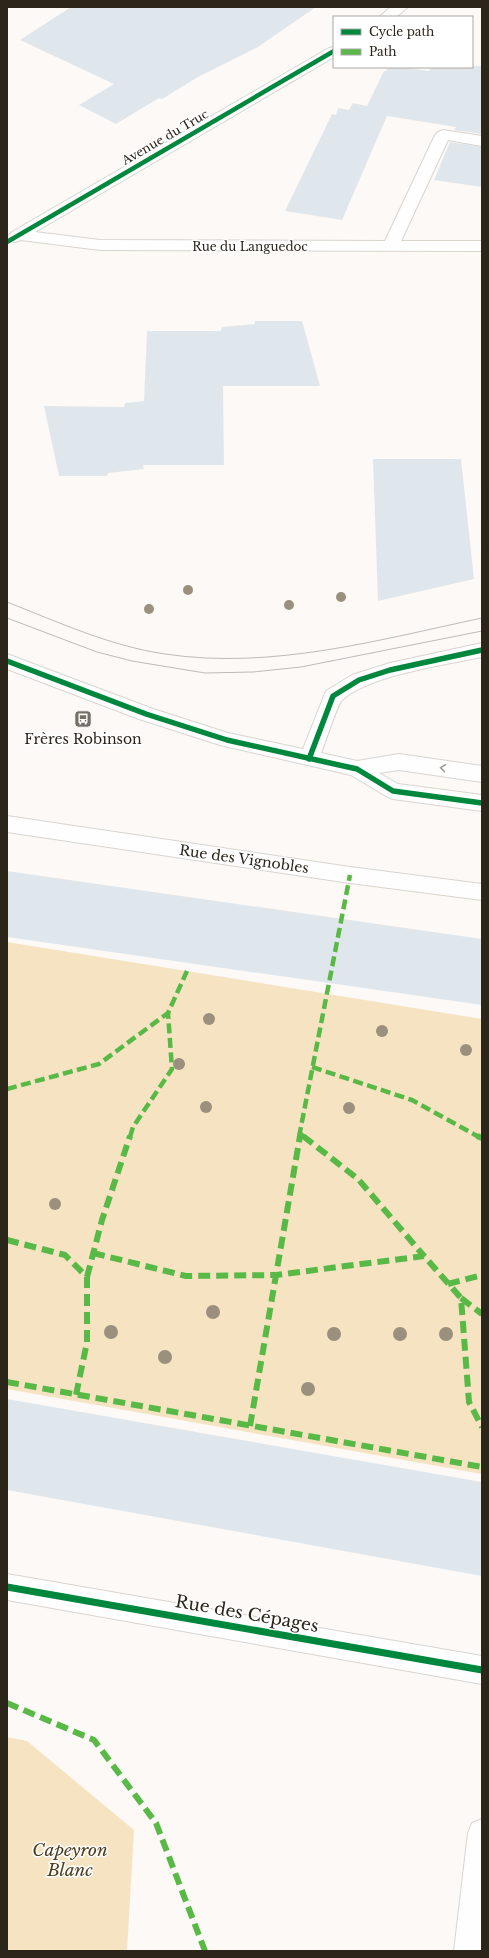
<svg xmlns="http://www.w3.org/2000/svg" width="489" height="1958" viewBox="0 0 489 1958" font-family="'Libre Baskerville',serif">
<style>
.green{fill:#f6e3c2}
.building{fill:#e0e7ec}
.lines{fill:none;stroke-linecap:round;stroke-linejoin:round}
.minor-casing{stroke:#d9d4ce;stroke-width:2}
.minor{fill:#fffefe;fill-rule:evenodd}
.tram{stroke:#bdbcba;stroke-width:1}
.quiet-far1{stroke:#58b947;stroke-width:4.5;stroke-dasharray:10 4.5;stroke-linecap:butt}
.quiet{stroke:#58b947;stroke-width:6;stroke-dasharray:12 6;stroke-linecap:butt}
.cycleway-far2-casing{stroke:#fff;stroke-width:6}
.cycleway-far1-casing{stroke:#fff;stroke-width:8}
.cycleway-casing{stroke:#fff;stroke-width:10}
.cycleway-far2{stroke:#00873e;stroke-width:4.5}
.cycleway-far1{stroke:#00873e;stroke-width:5.5}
.cycleway{stroke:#00873e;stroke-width:7}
.tree{fill:#9b907d}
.oneway{stroke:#a09c97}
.labels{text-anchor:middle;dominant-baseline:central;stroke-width:3;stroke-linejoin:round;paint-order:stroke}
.far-street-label{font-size:12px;fill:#2b251a;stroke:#fff}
.poi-label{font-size:14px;fill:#2b251a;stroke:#fff}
.street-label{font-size:14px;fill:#2b251a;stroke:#fff}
.near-street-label{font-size:17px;fill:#2b251a;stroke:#fff}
.near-park-label{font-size:17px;font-style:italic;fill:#4c3b1a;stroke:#fff}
</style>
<rect width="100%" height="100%" fill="#fcf9f6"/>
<g class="green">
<path d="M7,942L482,1019V1474L7,1389Z"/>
<path d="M7,1737L27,1741L134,1830L127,1951H7Z"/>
</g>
<g class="building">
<path d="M71,7H316L258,47L198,77L162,99L159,98L116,124L79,105L114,84L20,40Z"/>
<path d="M482,66V134L454,130L456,127L387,116L342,220L285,211L332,114L336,115L338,108L349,110L353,103L367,106L384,71H386L388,67H403L429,71L431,67Z"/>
<path d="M450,142L482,147V187L434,180Z"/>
<path d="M255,321H302L320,386H223L224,465H143L144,469L108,473L107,476H59L44,406L124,407L125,403L144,401L147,331H221L222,327L255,324Z"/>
<path d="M373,459H461L474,579L378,601Z"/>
<path d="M7,871L482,939V1005L7,937Z"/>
<path d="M7,1399L482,1482V1576L7,1490Z"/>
</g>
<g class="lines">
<defs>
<g id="minor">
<path d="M391,7H408L396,17H379Z"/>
<path d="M334,47V57L35,232L100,240L385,241L435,135L438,132L443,130L482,136V146L448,140L401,241H482V251L100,250L21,240L15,242L9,240L7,237L12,232L329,48Z"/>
<path d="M482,643V657C445,665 370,675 342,700C337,705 325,744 321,753L357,761L399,754L482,766V782L399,770L379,773L398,784L482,795V811L393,799L386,796L351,775L220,745L139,719L7,669V654L153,709L228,733L303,749L326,691L352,675L390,663Z"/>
<path d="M7,816L350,867L482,884V900L350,883L7,832Z"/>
<path d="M7,1574L482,1656V1684L7,1600Z"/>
<path d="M482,1819V1951H454L468,1833L472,1823Z"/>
</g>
</defs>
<use href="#minor" class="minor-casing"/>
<use href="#minor" class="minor"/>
<g class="tram">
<path d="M7,602C58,622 110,646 165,654C272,670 378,640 482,618"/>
<path d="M7,618L97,652L132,661L205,673L253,672L301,667L482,631"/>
</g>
<g class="quiet-far1">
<path d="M312,1067L412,1100L479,1137"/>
<path d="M7,1089L99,1064L168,1013L187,971"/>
<path d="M300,1133L304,1137"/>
<path d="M130,1137L133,1127L172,1069L168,1013"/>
<path d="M299,1137L350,875"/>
</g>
<g class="quiet">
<path d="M303,1136L358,1179L424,1256"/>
<path d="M477,1136L482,1138"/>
<path d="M7,1240L65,1255L87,1277V1342L76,1395"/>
<path d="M93,1253L186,1276L276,1275L424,1256L461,1298L469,1402L482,1427"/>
<path d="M87,1277L102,1220L130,1136"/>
<path d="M448,1284L482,1275"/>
<path d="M461,1298L482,1314"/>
<path d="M7,1382L482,1467"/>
<path d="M250,1426L300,1136"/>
<path d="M7,1703L94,1740L156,1823L205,1951"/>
</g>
<defs>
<path id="cycleway-far2" d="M7,242L334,51"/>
<g id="cycleway-far1">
<path d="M7,661L146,714L227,740L357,769L393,791L482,803"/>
<path d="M309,759L333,696L359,680L390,670L482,650"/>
</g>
<path id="cycleway" d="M7,1587L482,1670"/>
</defs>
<use href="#cycleway-far2" class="cycleway-far2-casing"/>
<use href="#cycleway-far1" class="cycleway-far1-casing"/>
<use href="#cycleway" class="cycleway-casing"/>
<use href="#cycleway-far2" class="cycleway-far2"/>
<use href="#cycleway-far1" class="cycleway-far1"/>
<use href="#cycleway" class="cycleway"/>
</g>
<g class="tree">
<circle cx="188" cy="590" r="5"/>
<circle cx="341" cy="597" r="5"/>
<circle cx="289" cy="605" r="5"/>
<circle cx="149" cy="609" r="5"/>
<circle cx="209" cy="1019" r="6"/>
<circle cx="382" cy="1031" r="6"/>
<circle cx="466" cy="1050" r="6"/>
<circle cx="179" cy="1064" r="6"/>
<circle cx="206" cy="1107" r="6"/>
<circle cx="349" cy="1108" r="6"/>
<circle cx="55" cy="1204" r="6"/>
<circle cx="213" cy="1312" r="7"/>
<circle cx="111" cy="1332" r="7"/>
<circle cx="334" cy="1334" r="7"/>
<circle cx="400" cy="1334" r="7"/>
<circle cx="446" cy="1334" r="7"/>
<circle cx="165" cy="1357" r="7"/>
<circle cx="308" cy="1389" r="7"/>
</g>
<defs><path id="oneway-chevron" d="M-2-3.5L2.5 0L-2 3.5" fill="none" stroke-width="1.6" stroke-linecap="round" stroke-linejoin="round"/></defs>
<use class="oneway" href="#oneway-chevron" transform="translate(443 768) rotate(-172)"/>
<defs>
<symbol id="bus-square" viewBox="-11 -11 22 22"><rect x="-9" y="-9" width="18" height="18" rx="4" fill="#746f67" stroke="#fff"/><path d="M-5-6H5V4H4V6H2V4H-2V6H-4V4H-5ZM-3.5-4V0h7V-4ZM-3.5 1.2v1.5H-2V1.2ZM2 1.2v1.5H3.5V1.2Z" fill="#fff"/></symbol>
</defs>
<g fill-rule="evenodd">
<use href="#bus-square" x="73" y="709" width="20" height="20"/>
</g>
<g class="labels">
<g class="far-street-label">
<text transform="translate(165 137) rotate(-30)">Avenue du Truc</text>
<text x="250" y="246">Rue du Languedoc</text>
</g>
<g class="poi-label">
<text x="83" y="739">Frères Robinson</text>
</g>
<g class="street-label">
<text transform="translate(244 859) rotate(8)">Rue des Vignobles</text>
</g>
<g class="near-street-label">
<text transform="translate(247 1614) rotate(10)">Rue des Cépages</text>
</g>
<g class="near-park-label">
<text x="70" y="1850">Capeyron<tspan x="70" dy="20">Blanc</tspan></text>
</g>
</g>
<rect width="489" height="1958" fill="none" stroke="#2b251a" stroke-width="16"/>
<rect x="333" y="16" width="140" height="52" fill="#ffffff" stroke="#aaa8a3"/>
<rect x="341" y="29" width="20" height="6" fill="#00873e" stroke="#aaa8a3"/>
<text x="369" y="36" font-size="12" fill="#2b251a">Cycle path</text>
<rect x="341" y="49" width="20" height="6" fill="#58b947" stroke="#aaa8a3"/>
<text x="369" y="56" font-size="12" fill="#2b251a">Path</text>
</svg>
